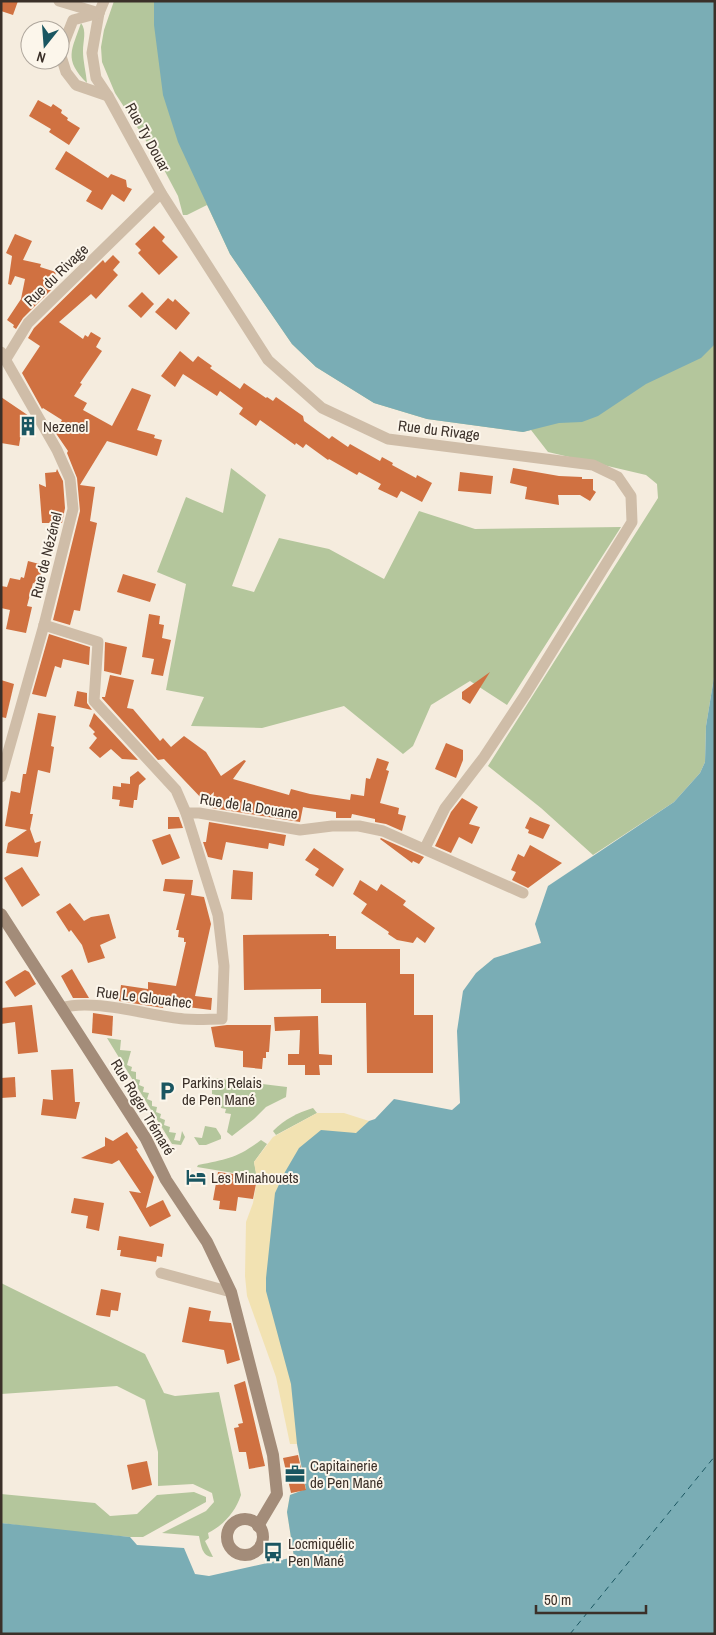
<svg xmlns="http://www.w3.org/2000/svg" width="716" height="1635" viewBox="0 0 716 1635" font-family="'Archivo Narrow',sans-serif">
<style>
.green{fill:#b4c69c}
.sand{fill:#f2e2b2}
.water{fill:#7aadb5}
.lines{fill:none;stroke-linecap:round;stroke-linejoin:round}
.ferry{stroke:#1a5661;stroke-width:1;stroke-dasharray:6 5;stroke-linecap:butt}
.building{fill:#d07141}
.street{stroke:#cfbda8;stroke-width:11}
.secondary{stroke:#a38c79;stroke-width:12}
.labels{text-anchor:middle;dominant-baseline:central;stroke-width:4;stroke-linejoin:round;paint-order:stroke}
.street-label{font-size:15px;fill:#3b3029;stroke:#fcf6eb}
.poi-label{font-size:15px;fill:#3b3029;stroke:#fcf6eb;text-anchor:start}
</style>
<rect width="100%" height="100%" fill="#f5ecde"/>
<g class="green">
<path d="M114,1H715V671L706,726L705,762L700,773L674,802L593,855L541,808L488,766L658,498L657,484L646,475L548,452L531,430L523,432L427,419L374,403L316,367L292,344L230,254L207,205L187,215H183L178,196L161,164L115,93L102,62L101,47L104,30Z"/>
<path d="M81,23C87,31 83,41 83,51C83,61 86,72 87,83C63,59 72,50 81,23Z"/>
<path d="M231,468L266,495L232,586L254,592L279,538L329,549L384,579L419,511L475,529L621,527L507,705L470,681L431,705L413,746L403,754L344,706L262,728L191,726L204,697L166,690L186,584L157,572L186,497L223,513Z"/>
<path d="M107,1038L121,1040L120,1050L131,1051L127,1065L132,1067L131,1071L136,1072V1079L140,1080L139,1085L144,1087L143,1092L149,1093L147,1099L152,1101V1106L157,1107L156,1112L161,1114L160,1118L165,1120L164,1125L170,1127L169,1132L176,1133L174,1140L180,1141L182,1131L185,1137L181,1145L172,1144Z"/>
<path d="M204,1077L287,1087L286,1097L266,1107L254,1119L232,1136L227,1132L231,1114L225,1113L226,1109L221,1108V1102L215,1101L216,1095L212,1094V1088H208L209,1083L204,1082Z"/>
<path d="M313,1108L317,1113L276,1135L273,1131C285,1119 297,1113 313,1108Z"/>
<path d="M205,1126L216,1128L221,1136V1139L206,1145H199L194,1137L202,1138Z"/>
<path d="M261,1140L267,1144L254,1162L257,1177L197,1167L198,1165C227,1159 237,1158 261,1140Z"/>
<path d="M1,1283L145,1354L164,1393L175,1396L219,1392L241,1495C235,1512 225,1524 208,1533L209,1538L205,1541L213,1557C202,1557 201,1545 199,1536L162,1533L206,1511L214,1502L212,1493L193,1484L158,1486V1452L145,1400L117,1386L1,1394Z"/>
<path d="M194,1492L206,1497V1502L143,1537H130L61,1531L1,1523V1494L95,1503L110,1516L137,1514L157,1495Z"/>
</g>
<path class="sand" d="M317,1113H344L369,1121L344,1145L327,1395L294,1557L287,1512L290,1495L306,1489L297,1444H290L276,1377L247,1296L245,1276L246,1222L253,1203L257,1180L254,1162L273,1137Z"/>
<g class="water">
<path d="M154,1H715V344L701,358L646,384L598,416L582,422L559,423L523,432L427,419L374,403L316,367L292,344L230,254L178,142L163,95L154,25Z"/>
<path d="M715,671V1634H1V1523L130,1537L137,1545L184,1548L195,1574L209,1576L294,1557L287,1512L290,1495L306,1489L297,1444L291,1384L266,1291V1278L275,1193L285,1172L299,1148L321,1130L356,1133L369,1121L375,1119L394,1099L452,1110L460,1103L457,1031L463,991L476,973L494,958L541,943L535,924L548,886L674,802L700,773L705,762L706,726Z"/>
</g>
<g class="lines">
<path class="ferry" d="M570,1634L715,1456"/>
</g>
<g class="building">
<path d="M1,1H18L13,15L1,11Z"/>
<path d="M38,100L51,107L53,104L62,110L61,113L68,118L67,120L80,128L69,145L49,132L51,129L29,116Z"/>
<path d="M66,151L108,178L111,174L126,180L127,187L132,189L124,202L112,194L102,210L86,201L92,191L55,169Z"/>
<path d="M154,226L165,237L162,241L178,257L159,275L138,253L141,250L135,244Z"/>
<path d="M15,234L32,241L23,260L41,264L40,267L56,272L51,290L23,318L16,329L13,327L14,325L7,320L21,299L25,279L15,276L11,285L8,284L12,256L6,253Z"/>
<path d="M113,255L120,262L113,270L118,275L96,299L91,294L59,322L83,339L85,335L88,337L91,332L101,338L96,347L102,351L80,383L82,384L74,396L87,403L83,410L112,426L132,388L151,395L137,430L155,435L154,438L162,440L157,456L107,441L80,485L95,487L90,521L97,523L80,611L74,610L70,625L53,620L80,511L77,478L67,453L68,451L55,432L62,420L43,408L42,409L22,373L40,346L28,338L34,328L103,260L105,263Z"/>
<path d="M142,292L154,304L141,318L128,306Z"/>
<path d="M168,298L173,302L175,299L190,313L176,330L155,312Z"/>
<path d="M180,351L193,362L198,356L212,366L210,368L240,389L244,383L266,398L267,397L273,401L276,397L303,416L304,421L329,439L332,436L348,447L350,444L380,461L382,457L393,463L392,465L416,478L417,475L432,483L422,502L401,491L397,498L378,489L381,484L359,472L357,475L329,459L328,460L306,444L303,448L296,443L295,445L260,420L256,426L239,414L243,408L220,391L217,396L183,374L175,387L161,376Z"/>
<path d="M1,397L29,416L33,424L29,431L22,427L19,446L1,443Z"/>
<path d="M513,468L559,476L582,477V479H593V490L596,492L590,501L580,495H558L559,505L525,499L527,487L510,483Z"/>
<path d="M57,469L63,481L65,508L62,523H42L39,484L46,487L45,473L56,472Z"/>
<path d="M460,472L493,476L491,494L458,491Z"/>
<path d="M28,561L43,565L38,585L33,583L27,606L32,607L26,633L6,629L10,610L1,608V586L7,587L10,578L20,580L21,577L24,578Z"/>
<path d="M123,574L156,584L150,602L117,592Z"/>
<path d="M149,614L160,616L159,624L164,625L162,638L171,640L163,676L151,674L154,659L142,657Z"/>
<path d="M49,634L90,647L89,665L63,659L61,668L55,666L46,697L32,694Z"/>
<path d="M105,642L127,647L121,675L104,671Z"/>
<path d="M490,672L470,704L462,699V692Z"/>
<path d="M110,675L134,680L127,708L133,709L160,741L163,738L171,747L184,736L206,752L221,776L244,760L246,761L233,779L289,795L291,789L310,794L350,800L351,794L364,796L366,778L370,779L377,758L389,762L386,770L389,771L380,803L399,808L398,814L406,816L402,831L386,824L375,822V819L352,814L351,818H336V812L308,808L303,807L300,822L212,808L214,792L204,801L164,759L158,760L102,698V697H105Z"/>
<path d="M1,680L14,684L6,718L1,717Z"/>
<path d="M77,691L87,693V703L92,710L74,706Z"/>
<path d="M38,713L56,716L51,746L54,747L50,773L38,770L30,814H33L30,829L35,843L41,841L38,857L6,853L8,843L27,830L5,826L11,791L20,793L23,774H26Z"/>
<path d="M94,713L138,760L122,759L111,749L100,758L89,748L97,738L93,734L95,732L89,726Z"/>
<path d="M446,743L463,750V760L456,778L435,769Z"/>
<path d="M138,771L146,779L139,785L137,800H134L133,808L119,806L120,800L112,799L113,786L121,787V783L130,784V777Z"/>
<path d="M462,798L478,807L469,824L480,827L472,844L459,837L451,853L435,846L451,812Z"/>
<path d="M168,817H179L183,828L168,829Z"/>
<path d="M530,817L550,825L543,839L528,833L529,830L525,828Z"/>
<path d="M209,822L286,835L284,846L269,843L268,849L226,842L222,860L208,857L203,842H206Z"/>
<path d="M170,834L180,858L162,865L152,840Z"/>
<path d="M381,838L424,857L419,864L413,861L412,863L380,839Z"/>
<path d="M530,845L562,863L528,888L512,880L516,872L511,870L518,854L524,857Z"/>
<path d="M314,848L344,869L333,887L315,875L319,869L305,860Z"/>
<path d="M22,867L40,895L22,907L4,878Z"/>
<path d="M233,870L253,872L252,900L231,899Z"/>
<path d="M165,879L193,880L191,895L204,897L211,924L195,996L212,998L211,1010L164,1004L163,1008L119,1001L121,985L148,989V982L176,986L186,942H184V938L178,937L179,930H176L185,894L163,891Z"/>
<path d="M360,880L377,891L381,884L406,901L403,905L435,928L425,943L417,937L413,943L397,940L388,934L389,932L361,913L367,904L353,894Z"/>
<path d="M70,903L84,921L91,917L109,914L116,938L100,945L105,958L88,963L82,945L71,930L69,932L56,912Z"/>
<path d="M329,934V936H336V949H400V974H414V1015H433V1073H367L366,1003H321V989L244,990L243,935Z"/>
<path d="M72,969L89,998H73L61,976Z"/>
<path d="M25,970L29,972L36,984L15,997L5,982Z"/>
<path d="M32,1005L38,1052L18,1054L15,1022L1,1024V1008Z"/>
<path d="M93,1013L113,1016L112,1036L92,1033Z"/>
<path d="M318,1016L319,1054L332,1055V1065H319L320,1075H305V1065H288V1054H299L300,1030L275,1031L274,1017Z"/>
<path d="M227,1025H271L269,1052H266V1058H263L262,1069L243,1067V1051L215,1047L211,1027Z"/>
<path d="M73,1069L75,1102H80L76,1119L41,1115L43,1099L53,1100L51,1070Z"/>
<path d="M15,1077L16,1097L1,1098V1078Z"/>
<path d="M127,1132L138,1148L136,1149L154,1177L146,1208L163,1200L171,1216L150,1227L129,1191L141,1193L119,1160L112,1164L81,1158L105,1146V1137L113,1141Z"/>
<path d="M218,1172L234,1174L233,1181L256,1184L253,1199L238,1197L236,1211L219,1209L220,1201L213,1200Z"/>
<path d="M74,1198L104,1203L99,1231L86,1228L88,1216L71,1213Z"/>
<path d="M119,1236L164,1244L162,1257L157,1256L156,1262L120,1256L121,1250H117Z"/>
<path d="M101,1289L121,1293L118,1311L111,1310L110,1317L96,1315Z"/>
<path d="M189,1307L211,1311L209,1321L231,1323L240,1360L227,1364L224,1350L182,1342Z"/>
<path d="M245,1381L265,1466L249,1469L246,1452H239L234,1428L239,1427L238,1424L243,1423L234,1385Z"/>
<path d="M298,1455L306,1490L291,1493L283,1458Z"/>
<path d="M147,1461L152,1485L132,1490L127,1465Z"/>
</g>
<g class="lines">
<g class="street">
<path d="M59,1L99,13"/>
<path d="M104,1L99,13L92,53L96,78L108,96L161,193L268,360L322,408L388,439L593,465L618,477L631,496L632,522L525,695L484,757L445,808L425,848"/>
<path d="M99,13L73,20L60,53L66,72L76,85L108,96"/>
<path d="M1,352L57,450L70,479L73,509L44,625L1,777"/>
<path d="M6,359L28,323L161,193"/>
<path d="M44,625L98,642L94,701L176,790L186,813L218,915L224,966L222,1019C210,1019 197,1020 184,1019C150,1016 92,998 62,1008"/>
<path d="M186,813H199L300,830L332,826H359L383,831L523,893"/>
<path d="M161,1273L231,1292"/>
</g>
<g class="secondary">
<path d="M1,914L146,1139L166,1180L207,1242L231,1292L273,1455L277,1494L258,1526"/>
<circle cx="245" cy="1537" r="18"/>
</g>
</g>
<defs>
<symbol id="building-bare" viewBox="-9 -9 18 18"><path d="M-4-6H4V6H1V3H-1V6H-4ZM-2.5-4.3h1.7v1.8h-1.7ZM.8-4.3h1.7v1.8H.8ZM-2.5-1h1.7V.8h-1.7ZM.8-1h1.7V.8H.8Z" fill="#1a5661" stroke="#fcf6eb" stroke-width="2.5" paint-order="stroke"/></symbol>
<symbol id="parking-bare" viewBox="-9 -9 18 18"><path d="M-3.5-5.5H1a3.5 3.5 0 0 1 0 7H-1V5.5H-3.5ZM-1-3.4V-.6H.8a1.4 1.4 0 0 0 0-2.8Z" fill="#1a5661" stroke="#fcf6eb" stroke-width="2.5" paint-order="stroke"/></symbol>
<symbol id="hotel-bare" viewBox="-9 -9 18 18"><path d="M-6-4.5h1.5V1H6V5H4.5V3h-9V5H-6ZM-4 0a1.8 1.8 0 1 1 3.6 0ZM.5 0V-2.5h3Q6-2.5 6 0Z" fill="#1a5661" stroke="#fcf6eb" stroke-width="2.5" paint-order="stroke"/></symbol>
<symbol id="office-bare" viewBox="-9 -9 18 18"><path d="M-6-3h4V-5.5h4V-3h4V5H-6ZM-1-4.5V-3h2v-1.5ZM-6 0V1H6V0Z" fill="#1a5661" stroke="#fcf6eb" stroke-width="2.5" paint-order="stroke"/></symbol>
<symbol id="bus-bare" viewBox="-9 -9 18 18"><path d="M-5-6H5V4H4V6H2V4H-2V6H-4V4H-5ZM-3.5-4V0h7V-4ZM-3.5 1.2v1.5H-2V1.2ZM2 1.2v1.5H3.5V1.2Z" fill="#1a5661" stroke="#fcf6eb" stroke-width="2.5" paint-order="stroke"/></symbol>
</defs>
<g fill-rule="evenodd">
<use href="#building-bare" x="14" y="412" width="28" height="28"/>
<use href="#parking-bare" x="153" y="1077" width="28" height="28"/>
<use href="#hotel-bare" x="182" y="1163" width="28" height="28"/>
<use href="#office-bare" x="281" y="1460" width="28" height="28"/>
<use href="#bus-bare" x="259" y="1538" width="28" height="28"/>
</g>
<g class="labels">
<g class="street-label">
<text transform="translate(148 137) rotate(61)">Rue Ty Douar</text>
<text transform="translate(56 275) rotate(-44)">Rue du Rivage</text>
<text transform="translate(439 430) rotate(7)">Rue du Rivage</text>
<text transform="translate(46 555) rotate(-76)">Rue de Nézénel</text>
<text transform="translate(249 806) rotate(9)">Rue de la Douane</text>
<text transform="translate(144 997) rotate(7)">Rue Le Glouahec</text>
<text transform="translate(143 1107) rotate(59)">Rue Roger Trémaré</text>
</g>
<g class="poi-label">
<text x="43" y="426">Nezenel</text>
<text x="182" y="1082">Parkins Relais<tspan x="182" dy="17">de Pen Mané</tspan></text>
<text x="211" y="1177">Les Minahouets</text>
<text x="310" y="1465">Capitainerie<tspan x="310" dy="17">de Pen Mané</tspan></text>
<text x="288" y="1543">Locmiquélic<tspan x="288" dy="17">Pen Mané</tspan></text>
</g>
</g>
<rect width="716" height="1635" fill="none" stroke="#3b3029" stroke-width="5"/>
<g transform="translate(45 45) rotate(197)"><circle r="24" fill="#fcf6eb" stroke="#afa79d"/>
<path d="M0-4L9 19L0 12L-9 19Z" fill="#1a5661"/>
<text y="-8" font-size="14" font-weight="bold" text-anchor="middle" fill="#3b3029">N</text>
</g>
<path d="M536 1605v8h110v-8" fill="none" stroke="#3b3029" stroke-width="2.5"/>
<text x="544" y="1605" font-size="15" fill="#3b3029" stroke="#fcf6eb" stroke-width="4" paint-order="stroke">50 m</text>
</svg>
